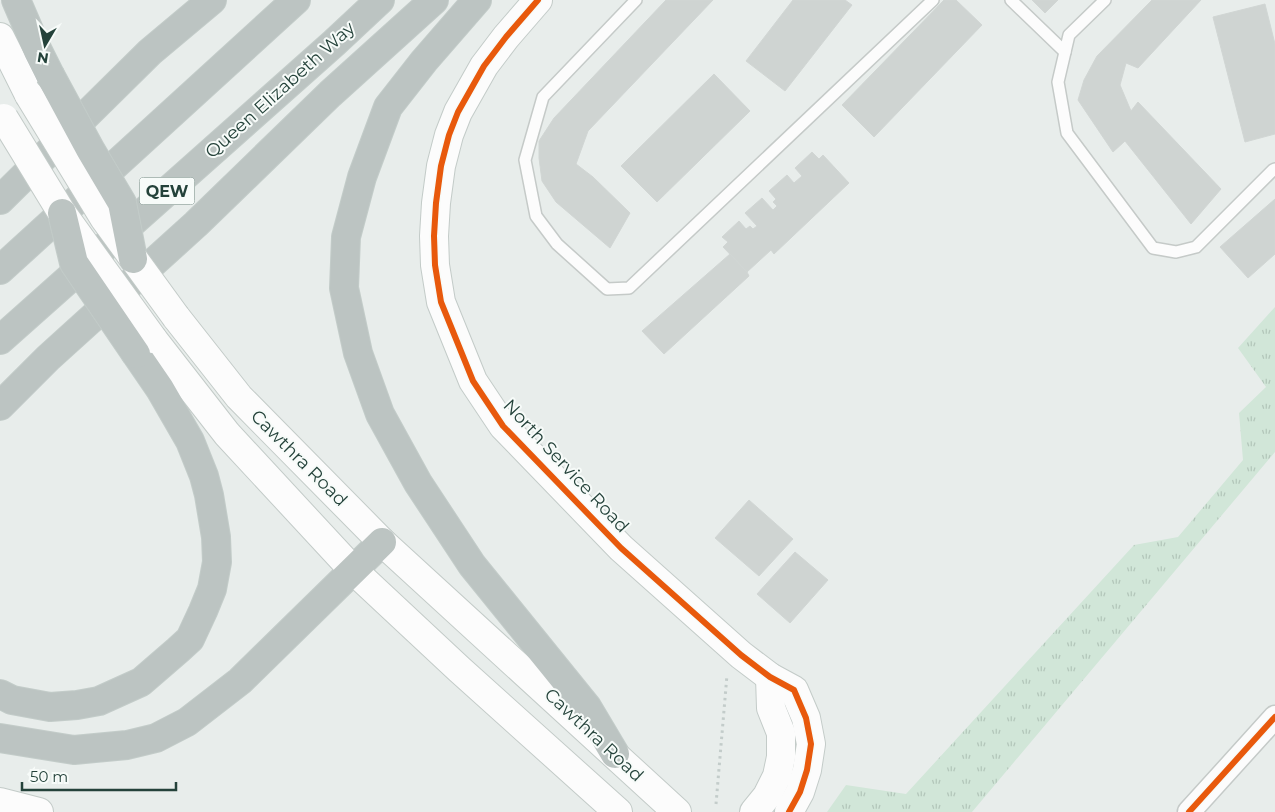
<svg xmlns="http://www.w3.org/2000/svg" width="1275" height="812" viewBox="0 0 1275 812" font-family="Montserrat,sans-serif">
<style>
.grass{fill:url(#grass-tufts)}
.building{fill:#cfd4d2;stroke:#d1d6d4}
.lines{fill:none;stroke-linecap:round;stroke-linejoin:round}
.lane-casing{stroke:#c5cac8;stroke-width:14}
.street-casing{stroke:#c5cac8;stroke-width:25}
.secondary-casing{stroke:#c3cbc8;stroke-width:30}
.highway-casing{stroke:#c3ccc9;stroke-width:30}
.path{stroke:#c3ccca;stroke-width:3;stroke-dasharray:2.5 4;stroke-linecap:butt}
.lane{stroke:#fcfcfc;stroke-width:11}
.street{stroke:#fcfcfc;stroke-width:22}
.secondary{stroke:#fcfcfc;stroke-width:28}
.highway{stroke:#bcc4c2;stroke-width:28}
.secondary-bridge-casing{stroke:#c3cbc8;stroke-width:30;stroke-linecap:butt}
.highway-bridge-casing{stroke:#c3ccc9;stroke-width:30;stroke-linecap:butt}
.secondary-bridge{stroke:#fcfcfc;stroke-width:28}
.highway-bridge{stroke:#bcc4c2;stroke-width:28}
.cycleway-casing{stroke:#f7fbf9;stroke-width:9}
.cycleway{stroke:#e8590c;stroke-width:6}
.labels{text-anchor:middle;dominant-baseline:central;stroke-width:4;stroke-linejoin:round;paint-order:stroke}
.shield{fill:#f7fbf9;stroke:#637a73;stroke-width:1}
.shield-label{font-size:16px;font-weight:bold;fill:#24423a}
.street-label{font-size:18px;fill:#24423a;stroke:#f7fbf9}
</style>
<defs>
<pattern id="grass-tufts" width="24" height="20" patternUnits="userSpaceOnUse" patternTransform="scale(1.25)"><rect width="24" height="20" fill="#d1e6d8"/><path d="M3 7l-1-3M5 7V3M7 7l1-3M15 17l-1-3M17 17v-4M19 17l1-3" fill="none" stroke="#b3c6ba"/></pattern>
</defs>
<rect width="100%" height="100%" fill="#e8edeb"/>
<path class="grass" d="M1275,307V452L972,812H827L846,785L906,794L1134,545L1178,537L1243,460L1239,413L1266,387L1238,348Z"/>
<g class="building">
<path d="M666,0H713L588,131L576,164L593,177L630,213L610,248L556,202L542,181L539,158V141L554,118Z"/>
<path d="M793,0H845L852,5L785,91L746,61Z"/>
<path d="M944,0H956L982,25L874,137L842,105Z"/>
<path d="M1032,0H1058L1045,13Z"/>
<path d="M1152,0H1201L1138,68L1126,63L1120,85L1131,111L1138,102L1221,189L1191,224L1125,141L1113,152L1078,100L1084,80L1097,56Z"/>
<path d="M1265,4L1275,44V134L1245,142L1213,17Z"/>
<path d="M714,74L750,111L657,202L621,166Z"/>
<path d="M812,152L819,159L823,155L849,183L774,254L771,250L747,272L723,247L728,242L722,237L739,221L746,229L750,226L753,229L757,226L745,213L762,198L773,210L777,206L773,202L776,199L769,191L787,175L794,183L802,176L795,168Z"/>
<path d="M1275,199V254L1248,278L1220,247Z"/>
<path d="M730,254L747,272L749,276L664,354L642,331Z"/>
<path d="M749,500L793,539L759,576L715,538Z"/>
<path d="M795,552L828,580L790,623L757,594Z"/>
</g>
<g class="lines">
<defs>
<g id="lane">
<path d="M636,0L543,97L525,160L536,216L557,244L607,289L629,288L933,0"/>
<path d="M1011,0L1065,52"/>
<path d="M1105,0L1069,35L1058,82L1067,133L1153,248L1176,252L1196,247L1273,170L1275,169"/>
</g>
<path id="street" d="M1189,812L1275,717"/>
<g id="secondary">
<path d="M538,0L506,37L484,66L458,112L449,135L441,166L436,203L434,236L435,265L441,302L473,381L503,426L621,548L741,655L770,677L794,690L806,718L811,744L807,770L800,792L789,812"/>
<path d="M0,37L29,95"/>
<path d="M176,317L239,397L382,542L677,812"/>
<path d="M153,339L227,434L353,570L459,669L618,812"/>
<path d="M0,802L39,812"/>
<path d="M754,812L767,796L777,776L781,757V733L771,708L770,677"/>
</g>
<g id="highway">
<path d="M16,0L38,51L50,75"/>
<path d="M477,0L424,61L388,107L362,177L346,237L344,288L358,353L380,414L418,483L472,565L587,707L615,754"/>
<path d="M0,200L150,52L212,0"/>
<path d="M0,270L296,0"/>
<path d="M0,340L334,43L380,0"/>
<path d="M0,406L48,358L196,224L330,94L434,0"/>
<path d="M0,694L12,700L50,707L77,705L99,701L141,682L178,650L190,639L203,611L212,589L217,562L216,537L209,495L204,476L190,441L160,389L136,354"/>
<path d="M0,738L74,750L127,745L156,738L187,722L240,681L382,542"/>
</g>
</defs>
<use href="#lane" class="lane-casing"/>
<use href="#street" class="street-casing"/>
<use href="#secondary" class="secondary-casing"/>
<use href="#highway" class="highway-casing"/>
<path class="path" d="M716,804L727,675"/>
<use href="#lane" class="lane"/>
<use href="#street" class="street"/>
<use href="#secondary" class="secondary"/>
<use href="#highway" class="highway"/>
<defs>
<g id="secondary-bridge">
<path d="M29,95L104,218L176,317"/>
<path d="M4,118L62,213L153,339"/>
</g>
<g id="highway-bridge">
<path d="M50,75L90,149L122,203L133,259"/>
<path d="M62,213L74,263L136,354"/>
</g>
</defs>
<use href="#secondary-bridge" class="secondary-bridge-casing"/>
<use href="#highway-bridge" class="highway-bridge-casing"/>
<use href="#secondary-bridge" class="secondary-bridge"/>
<use href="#highway-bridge" class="highway-bridge"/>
<defs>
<g id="cycleway">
<path d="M538,0L506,37L484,66L458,112L449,135L441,166L436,203L434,236L435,265L441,302L473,381L503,426L621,548L741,655L770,677L794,690L806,718L811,744L807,770L800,792L789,812"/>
<path d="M1189,812L1275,717"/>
</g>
</defs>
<use href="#cycleway" class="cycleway-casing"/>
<use href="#cycleway" class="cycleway"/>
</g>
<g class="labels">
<rect class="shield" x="139.5" y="177.5" width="55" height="27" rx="4"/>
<g class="shield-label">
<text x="167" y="191">QEW</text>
</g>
<g class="street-label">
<text transform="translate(280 90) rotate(-42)">Queen Elizabeth Way</text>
<text transform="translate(299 458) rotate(45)">Cawthra Road</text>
<text transform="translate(566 466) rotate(47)">North Service Road</text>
<text transform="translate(594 735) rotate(43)">Cawthra Road</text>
</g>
</g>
<g transform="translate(45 45) rotate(189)" stroke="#f7fbf9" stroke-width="4" paint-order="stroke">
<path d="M0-4L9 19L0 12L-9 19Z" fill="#24423a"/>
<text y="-8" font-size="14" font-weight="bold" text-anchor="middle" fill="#24423a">N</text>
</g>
<path d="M22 782v8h154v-8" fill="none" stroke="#24423a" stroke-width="2.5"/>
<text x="30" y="782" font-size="15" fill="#24423a" stroke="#f7fbf9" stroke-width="4" paint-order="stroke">50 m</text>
</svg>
